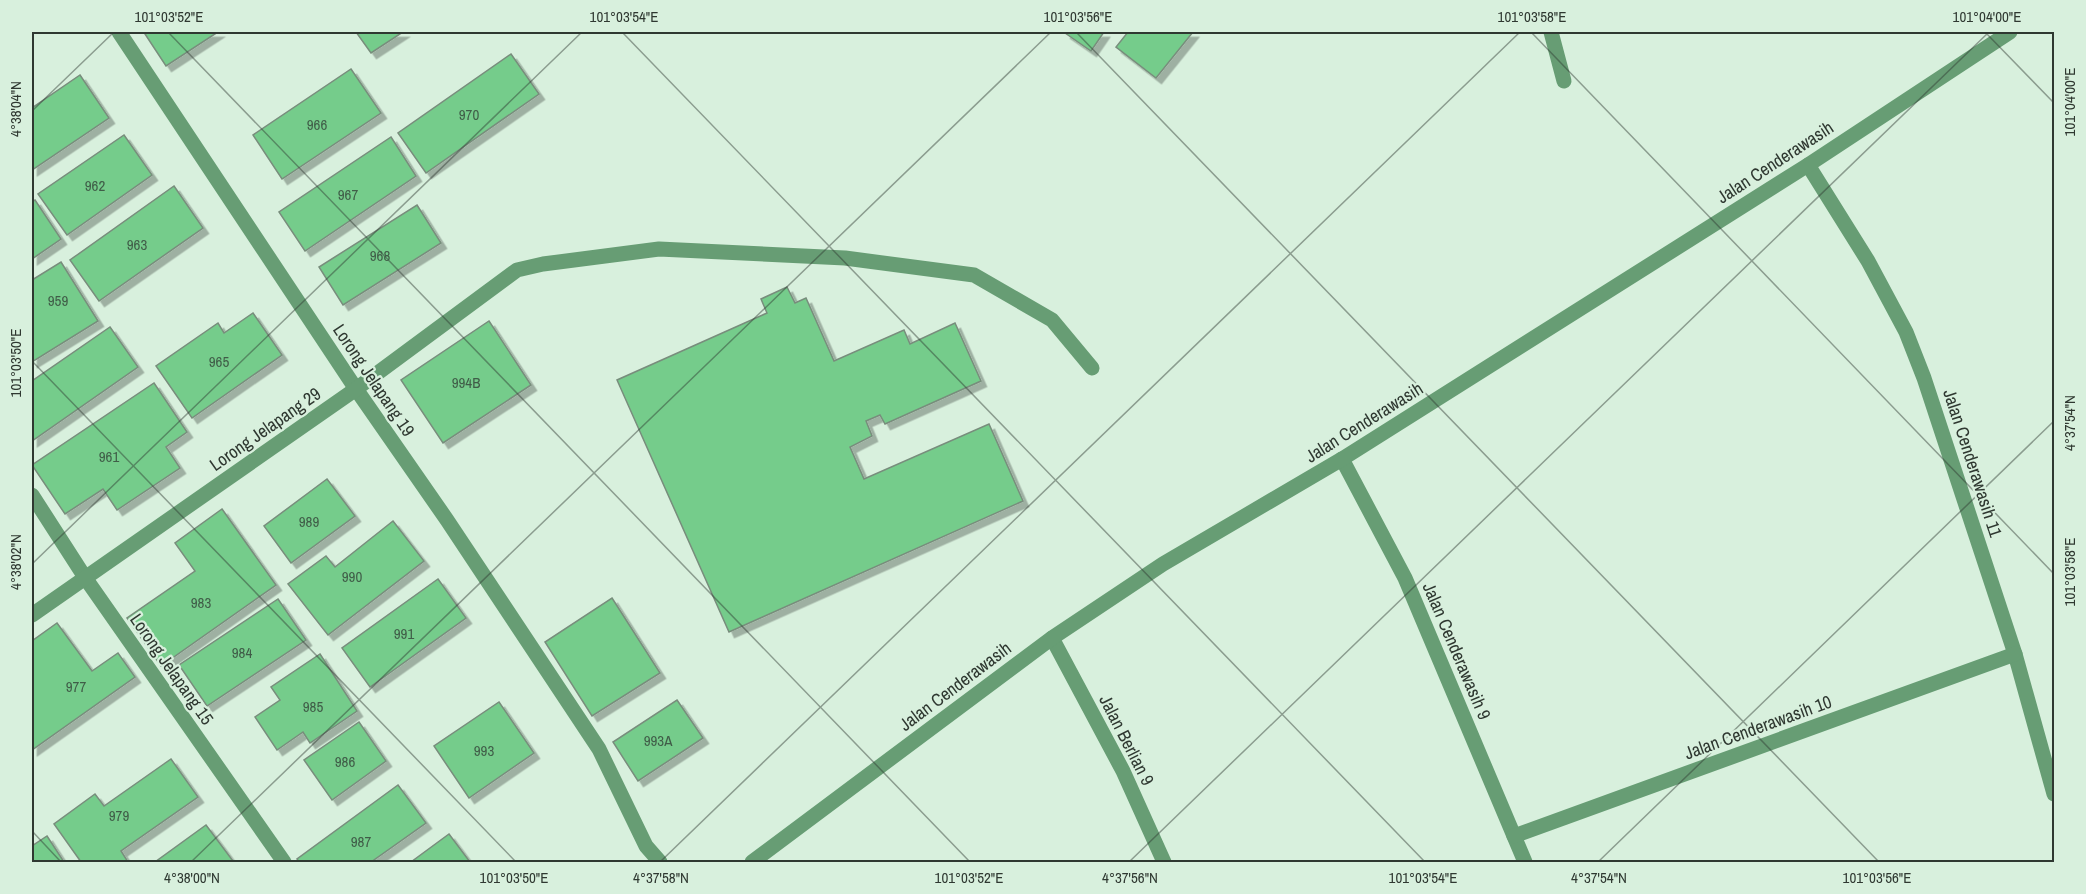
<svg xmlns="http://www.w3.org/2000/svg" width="2086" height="894" viewBox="0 0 2086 894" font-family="'Archivo Narrow',sans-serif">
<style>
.building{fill:#74cc8b;stroke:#788d7c;stroke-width:1.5;filter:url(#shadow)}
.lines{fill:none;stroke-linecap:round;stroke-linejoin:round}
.minor{stroke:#679d74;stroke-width:15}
.ticks{fill:none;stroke:#2f3831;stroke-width:1.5;stroke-opacity:0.45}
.labels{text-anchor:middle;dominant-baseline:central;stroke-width:4.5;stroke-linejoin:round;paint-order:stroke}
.number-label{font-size:15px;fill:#405d48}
.street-label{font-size:18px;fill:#2f3831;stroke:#d8f0dd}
.neatline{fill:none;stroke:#2f3831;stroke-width:2}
.ticks-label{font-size:15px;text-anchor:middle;fill:#2f3831}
</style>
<defs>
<filter id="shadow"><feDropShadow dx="5.5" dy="5.5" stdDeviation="0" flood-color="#0004"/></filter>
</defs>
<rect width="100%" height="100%" fill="#d8f0dd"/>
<g class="building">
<path d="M149,32H218L166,66L145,34Z"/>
<path d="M356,32H403L371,53Z"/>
<path d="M1066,32H1104L1091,51L1065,33Z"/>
<path d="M1128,32H1193L1156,78L1116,47Z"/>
<path d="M511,54L539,94L426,173L398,133Z"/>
<path d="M351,69L381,113L282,179L253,135Z"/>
<path d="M80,75L109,118L32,170V108Z"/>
<path d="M124,135L152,175L67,235L38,194Z"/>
<path d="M391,137L416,176L305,251L279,212Z"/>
<path d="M174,186L203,228L99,301L70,260Z"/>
<path d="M35,200L61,239L32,259V202Z"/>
<path d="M417,205L441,243L343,305L319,267Z"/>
<path d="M61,262L98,321L32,362V280Z"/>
<path d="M787,287L795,303L806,298L834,361L904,330L910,344L955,323L981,381L885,424L880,415L866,421L872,436L850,447L864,479L989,424L1023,501L729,632L617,380L767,313L761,299Z"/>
<path d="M253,313L282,355L192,418L156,366L218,323L224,333Z"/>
<path d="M489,321L531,385L443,443L401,380Z"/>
<path d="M110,327L138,367L32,441V381Z"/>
<path d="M154,383L187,432L166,447L180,468L117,510L103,489L65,514L32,465Z"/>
<path d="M327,479L355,516L291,563L264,526Z"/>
<path d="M222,509L276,585L161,666L127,618L195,571L175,543Z"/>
<path d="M393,521L424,561L328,635L288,584L326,556L335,567Z"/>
<path d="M438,579L466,618L370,687L342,648Z"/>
<path d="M612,598L660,673L592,716L545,642Z"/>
<path d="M278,599L306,640L207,706L179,665Z"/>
<path d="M57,623L92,671L118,653L135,677L32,750V641Z"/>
<path d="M320,654L357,711L310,743L303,732L277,750L255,717L280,700L271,687Z"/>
<path d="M677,700L703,738L638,781L613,742Z"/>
<path d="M499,702L534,753L469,798L434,746Z"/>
<path d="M359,722L386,761L332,800L304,760Z"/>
<path d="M171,759L198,797L121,851L128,862H81L54,824L95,794L104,806Z"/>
<path d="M398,785L426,823L371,862H299L297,859Z"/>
<path d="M206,825L233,861L155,862Z"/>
<path d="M449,834L470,862H411Z"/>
<path d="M47,836L64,862H32V846Z"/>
</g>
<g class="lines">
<g class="minor">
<path d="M119,32L356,389L447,520L599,749L646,846L660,862"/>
<path d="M1551,32L1564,81"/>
<path d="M1808,165L1868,261L1906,332L1924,378L2015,654L2054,794"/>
<path d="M1342,459L1405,578L1525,862"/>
<path d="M32,495L86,579L284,862"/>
<path d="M32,615L356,389L517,270L543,264L659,249L845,258L974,275L1052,320L1092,368"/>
<path d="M1052,638L1123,771L1164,862"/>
<path d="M1514,836L2015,654"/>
<path d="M752,862L1052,638L1163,564L1342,459L1808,165L2010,32"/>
</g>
</g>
<path class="ticks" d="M168,32L970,862M622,32L1425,862M1076,32L1879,862M1531,32L2054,574M1985,32L2054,103M32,111L114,32M32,361L516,862M32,564L582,32M32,831L61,862M191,862L1051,32M660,862L1520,32M1129,862L1989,32M1598,862L2054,421"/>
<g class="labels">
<g class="number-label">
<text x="469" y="114">970</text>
<text x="317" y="124">966</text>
<text x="95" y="185">962</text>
<text x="348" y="194">967</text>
<text x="137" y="244">963</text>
<text x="380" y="255">968</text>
<text x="58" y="300">959</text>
<text x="219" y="361">965</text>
<text x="466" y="382">994B</text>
<text x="109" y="456">961</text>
<text x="309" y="521">989</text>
<text x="352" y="576">990</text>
<text x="201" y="602">983</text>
<text x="404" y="633">991</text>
<text x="242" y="652">984</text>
<text x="76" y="686">977</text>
<text x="313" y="706">985</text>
<text x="658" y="740">993A</text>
<text x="484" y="750">993</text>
<text x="345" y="761">986</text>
<text x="119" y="815">979</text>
<text x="361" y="841">987</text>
</g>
<g class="street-label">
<text transform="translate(1775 162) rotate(-33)">Jalan Cenderawasih</text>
<text transform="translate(374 380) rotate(56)">Lorong Jelapang 19</text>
<text transform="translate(1364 422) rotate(-32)">Jalan Cenderawasih</text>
<text transform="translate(265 429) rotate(-35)">Lorong Jelapang 29</text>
<text transform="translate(1973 463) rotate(72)">Jalan Cenderawasih 11</text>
<text transform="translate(1457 651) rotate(67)">Jalan Cenderawasih 9</text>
<text transform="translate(172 669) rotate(55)">Lorong Jelapang 15</text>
<text transform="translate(955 686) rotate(-37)">Jalan Cenderawasih</text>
<text transform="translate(1758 727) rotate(-20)">Jalan Cenderawasih 10</text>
<text transform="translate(1127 740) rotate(63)">Jalan Berlian 9</text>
</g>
</g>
<rect width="2086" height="894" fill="none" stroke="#d8f0dd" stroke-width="66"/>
<rect x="33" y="33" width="2020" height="828" class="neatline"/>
<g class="ticks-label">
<text x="169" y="22">101°03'52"E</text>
<text x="624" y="22">101°03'54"E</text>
<text x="1078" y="22">101°03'56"E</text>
<text x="1532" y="22">101°03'58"E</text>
<text x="1987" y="22">101°04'00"E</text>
<text transform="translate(2070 102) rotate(-90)" y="5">101°04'00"E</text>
<text transform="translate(16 109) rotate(-90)" y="5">4°38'04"N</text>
<text transform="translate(16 363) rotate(-90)" y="5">101°03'50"E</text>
<text transform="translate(2070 423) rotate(-90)" y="5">4°37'54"N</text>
<text transform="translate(16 562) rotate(-90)" y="5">4°38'02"N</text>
<text transform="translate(2070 572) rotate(-90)" y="5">101°03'58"E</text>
<text x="192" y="883">4°38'00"N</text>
<text x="514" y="883">101°03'50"E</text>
<text x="661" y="883">4°37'58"N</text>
<text x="969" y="883">101°03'52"E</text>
<text x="1130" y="883">4°37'56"N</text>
<text x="1423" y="883">101°03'54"E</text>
<text x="1599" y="883">4°37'54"N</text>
<text x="1877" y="883">101°03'56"E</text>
</g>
</svg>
